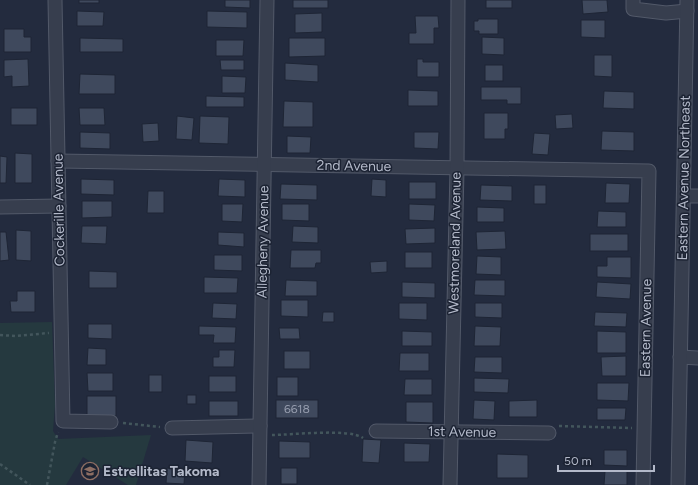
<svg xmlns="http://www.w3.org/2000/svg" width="698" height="485" viewBox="0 0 698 485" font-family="Figtree,sans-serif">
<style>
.green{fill:#25393f}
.building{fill:#3f495d;stroke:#1e2535}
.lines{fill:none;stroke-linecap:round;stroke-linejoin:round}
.minor-casing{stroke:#525969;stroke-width:15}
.path{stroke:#43565c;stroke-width:2.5;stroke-dasharray:3 3;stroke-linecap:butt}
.minor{stroke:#373e4e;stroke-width:13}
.labels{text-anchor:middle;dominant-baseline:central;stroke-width:3;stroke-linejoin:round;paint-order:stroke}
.number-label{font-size:12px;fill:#969dae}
.street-label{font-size:14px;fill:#b3b9c9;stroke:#1c2333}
.poi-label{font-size:14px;font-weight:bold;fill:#b3b9c9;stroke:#1c2333;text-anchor:start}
</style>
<rect width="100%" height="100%" fill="#232b3e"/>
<path class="green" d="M52,322L55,405L53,431L58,439L151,435L136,485H128L83,457L66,485H0V323Z"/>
<g class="building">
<rect x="79" y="0" width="20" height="3"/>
<path d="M225,0H250V8L225,7Z"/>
<rect x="293" y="0" width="35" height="8"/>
<rect x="486" y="0" width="26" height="8"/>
<path d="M582,0H607L608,12L583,14Z"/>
<path d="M77,11L104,12L103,26H77Z"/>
<path d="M207,11L247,12V28L207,27Z"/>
<path d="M322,13V32L295,33V14Z"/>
<path d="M415,16H438L439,28H434V44H409V33H416Z"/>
<path d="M478,19H498V34H479V31H474V21H478Z"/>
<path d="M581,20H605V38L581,37Z"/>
<path d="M4,29H24V37H31V52H4Z"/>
<path d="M482,37L504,38V55L482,54Z"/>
<path d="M80,38L123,39V52H80Z"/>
<path d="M289,38H325V56L289,57Z"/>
<path d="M216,40H244L243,56H216Z"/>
<path d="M594,55H612V77L594,76Z"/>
<path d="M28,59L29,86L12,87V76L4,77V60Z"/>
<path d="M417,59H423V62H439V77H417Z"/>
<path d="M220,60H244V70H221Z"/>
<path d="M285,63L318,65V82L285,80Z"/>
<rect x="485" y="65" width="18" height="16"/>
<path d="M80,74L115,75V94H79Z"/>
<path d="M222,76L246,77L245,93H222Z"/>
<path d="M481,87H521V104H507V100H481Z"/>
<path d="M408,90L438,91V106H408Z"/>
<path d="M604,91L634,92V109L603,108Z"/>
<path d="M206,96L244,97V107H206Z"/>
<path d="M284,101L313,102V127H283Z"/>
<rect x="11" y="108" width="26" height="17"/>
<path d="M79,108H104L105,125H80Z"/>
<path d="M484,113H508V129H505V139H484Z"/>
<path d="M572,114L573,128L556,129L555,115Z"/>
<path d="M177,116L194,118L192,140L176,139Z"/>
<path d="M200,116L229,117L228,144L199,143Z"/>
<path d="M158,123L159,141L143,142L142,124Z"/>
<path d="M602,131L634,132V151L601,150Z"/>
<path d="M80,132L110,133V149L80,148Z"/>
<path d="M414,132H439L438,149L414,148Z"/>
<path d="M534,133L550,134L548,155L532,154Z"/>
<path d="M287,136L311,137L310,153H287Z"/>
<path d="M15,153L32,154V183H15Z"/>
<path d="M0,156L7,157L6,183H0Z"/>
<path d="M81,179L114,180V195L81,194Z"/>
<path d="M219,179L245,180V197L218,196Z"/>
<path d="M372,179L386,180V197L371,196Z"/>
<rect x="409" y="182" width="27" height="17"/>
<path d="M606,183L630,184L629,203H605Z"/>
<path d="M281,184L317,185V200L280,199Z"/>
<path d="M481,185L512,186V201L480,200Z"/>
<rect x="534" y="185" width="12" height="19"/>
<path d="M148,191H164V213H147Z"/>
<path d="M82,201H112V217L82,218Z"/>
<path d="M222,204H243L242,222L222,221Z"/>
<path d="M282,204H309V221L282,220Z"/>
<path d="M409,204L435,205L434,221L409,220Z"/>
<path d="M477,207L504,208V222H477Z"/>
<path d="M598,211L626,212V227H597Z"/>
<path d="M82,226H107L106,244L81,243Z"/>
<path d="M293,226L318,227V243L292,242Z"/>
<path d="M435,228V243L406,244L405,229Z"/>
<path d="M16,230L31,231V261L16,260Z"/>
<path d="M505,231L506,249L477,250L476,232Z"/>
<path d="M0,232H6L9,260L0,261Z"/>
<path d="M218,232L244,233V247L218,245Z"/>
<rect x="590" y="234" width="38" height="17"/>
<path d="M291,250H321V263H316L315,268H290Z"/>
<rect x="405" y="252" width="27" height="16"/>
<path d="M214,255H242V271L214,270Z"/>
<path d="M477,256L501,257V275L476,274Z"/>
<path d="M607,257H631V278L597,277V266H607Z"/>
<path d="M387,261V272L371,273L370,262Z"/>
<path d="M89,271L117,272V288H89Z"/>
<path d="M204,277L238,278L237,293H204Z"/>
<path d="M286,280L317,281V296H285Z"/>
<path d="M475,280H505V296L474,295Z"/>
<path d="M402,282L435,283V298L402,297Z"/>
<path d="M597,282L631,284L630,299L596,297Z"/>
<path d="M17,291H35V312H11L10,301H17Z"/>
<path d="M281,300H308V317L281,316Z"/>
<path d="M213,303L237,304L236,319L212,318Z"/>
<path d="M399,303H427V320L399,319Z"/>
<path d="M475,303H502V318L475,317Z"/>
<path d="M323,312H334V322H322Z"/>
<path d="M595,312L627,313L626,327L594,326Z"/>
<path d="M88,324H112V339L88,338Z"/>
<path d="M199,326L236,327L235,343H213L214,335H199Z"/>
<path d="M475,326L501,327L500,346H474Z"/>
<path d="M279,328H299L300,339H280Z"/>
<path d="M402,331L432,332V346H402Z"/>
<path d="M597,331L626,332V353H597Z"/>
<path d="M88,348L106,349V365H87Z"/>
<path d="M219,350H235L234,367H213V357H219Z"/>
<rect x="284" y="351" width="26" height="18"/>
<path d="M400,353H429V371H399Z"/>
<path d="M626,356V376H602L601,357Z"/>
<path d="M475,357H502V373L474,372Z"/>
<path d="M87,373H113V391H88Z"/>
<rect x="149" y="375" width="13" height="17"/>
<rect x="209" y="376" width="27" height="16"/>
<rect x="277" y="377" width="21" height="19"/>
<path d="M474,378L509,379L508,393L474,392Z"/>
<path d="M405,379H432V395H404Z"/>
<path d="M597,383H629L628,401L597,400Z"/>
<rect x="187" y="395" width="9" height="9"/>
<rect x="87" y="396" width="29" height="20"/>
<rect x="276" y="400" width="42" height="18"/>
<path d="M474,400L495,401L494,420L473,419Z"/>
<path d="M537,400V417H509V401Z"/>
<rect x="209" y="401" width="29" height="15"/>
<path d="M406,402H433V423L406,422Z"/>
<path d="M597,408H626L625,420H597Z"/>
<path d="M363,439L381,440L379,463L362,462Z"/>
<path d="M186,440L213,442L212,463L185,461Z"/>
<path d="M279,441L310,442V458H279Z"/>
<path d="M404,443L430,444L429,462H404Z"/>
<path d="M604,450H627V466L604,465Z"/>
<path d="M497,454L528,455V478H497Z"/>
<path d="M167,468L185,469L184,484L166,483Z"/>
<rect x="281" y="468" width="16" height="16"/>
<path d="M605,471H627V485H604Z"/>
</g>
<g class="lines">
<defs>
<g id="minor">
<path d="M55,0L63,421L111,422"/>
<path d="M633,0V9L666,13L687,11"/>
<path d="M58,161L649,171L643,485"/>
<path d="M684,196H698"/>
<path d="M0,207L59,206"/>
<path d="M680,357L698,358"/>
<path d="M172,428L260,426"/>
<path d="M376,431L549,433"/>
<path d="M259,485L267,0"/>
<path d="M450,485L457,169L458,0"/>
<path d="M678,485L687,0"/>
</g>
</defs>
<use href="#minor" class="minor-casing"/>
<g class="path">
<path d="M0,335L15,336L49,333"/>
<path d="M123,423L160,427"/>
<path d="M559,426L632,428"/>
<path d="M272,435C291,435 350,428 363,438"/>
<path d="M0,464L30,485"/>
<path d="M47,485L55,442L58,432"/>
</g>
<use href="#minor" class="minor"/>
</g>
<defs>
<symbol id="school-ring" viewBox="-11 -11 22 22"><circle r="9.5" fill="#1c2333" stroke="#8d6e63" stroke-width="1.5"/><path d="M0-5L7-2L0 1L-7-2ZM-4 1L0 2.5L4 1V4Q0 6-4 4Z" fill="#8d6e63"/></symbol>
</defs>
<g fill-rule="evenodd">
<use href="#school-ring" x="80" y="461" width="20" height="20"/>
</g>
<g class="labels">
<g class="number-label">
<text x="297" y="409">6618</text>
</g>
<g class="street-label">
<text transform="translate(354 166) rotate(1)">2nd Avenue</text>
<text transform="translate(684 178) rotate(-89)">Eastern Avenue Northeast</text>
<text transform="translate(59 210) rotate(-91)">Cockerille Avenue</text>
<text transform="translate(263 242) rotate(-89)">Allegheny Avenue</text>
<text transform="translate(455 243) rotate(-89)">Westmoreland Avenue</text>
<text transform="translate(646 328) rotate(-89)">Eastern Avenue</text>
<text transform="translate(462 432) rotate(1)">1st Avenue</text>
</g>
<g class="poi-label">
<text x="103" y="471">Estrellitas Takoma</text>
</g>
</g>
<path d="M558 465v6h96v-6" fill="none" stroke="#b3b9c9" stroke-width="2"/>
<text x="564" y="465" font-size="12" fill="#b3b9c9" stroke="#1c2333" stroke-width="3" paint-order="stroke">50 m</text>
</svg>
